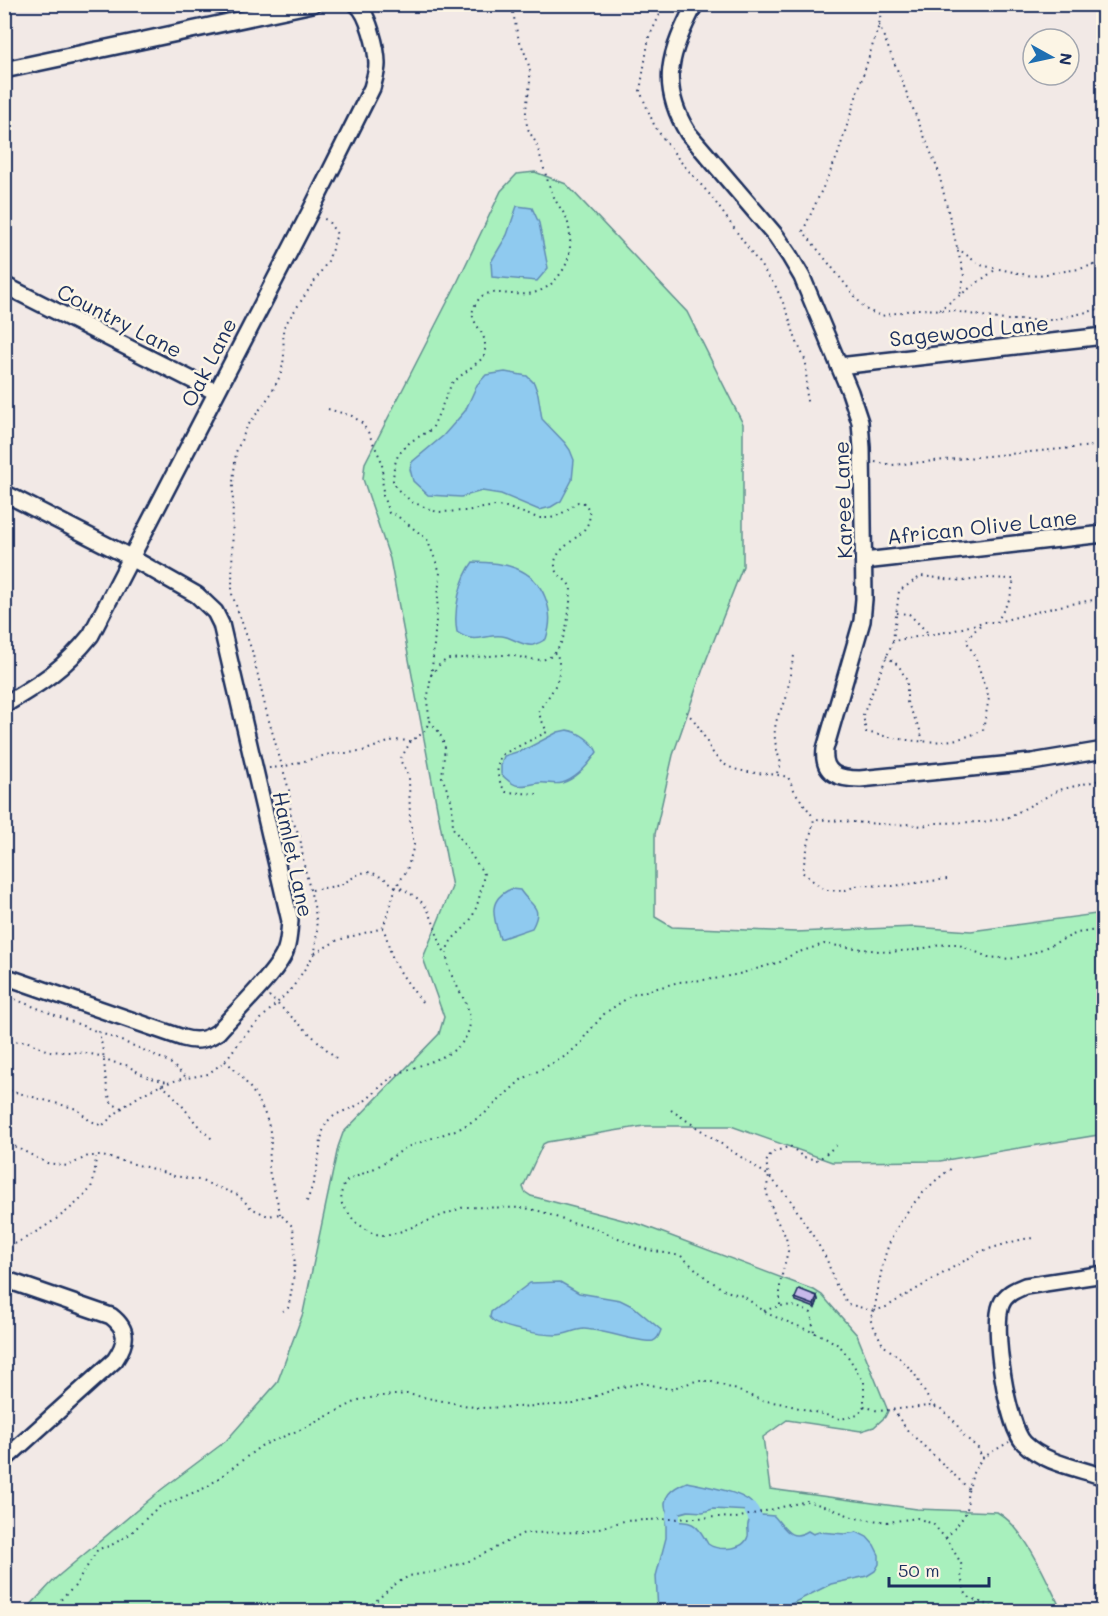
<svg xmlns="http://www.w3.org/2000/svg" width="1108" height="1616" viewBox="0 0 1108 1616" font-family="Mali,sans-serif">
<style>
.green{fill:#a8f0bd;stroke:#62908e;stroke-width:1.5}
.water{fill:#8fcaef;stroke:#618cb5;stroke-width:1.5}
.lines{fill:none;stroke-linecap:round;stroke-linejoin:round}
.canal{stroke:#8fcaef;stroke-width:14}
.minor-casing{stroke:#1b2f5e;stroke-width:20}
.path{stroke:#1b2f5e;stroke-width:2;stroke-dasharray:1.5 4.5;stroke-linecap:butt}
.minor{stroke:#fcf5e5;stroke-width:15}
.wall{fill:#ac9fc9;stroke:#1b2f5e;stroke-width:1.5}
.shaded-wall{fill:#8c82a4;stroke:#1b2f5e;stroke-width:1.5}
.building{fill:#c8b9ea;stroke:#1b2f5e;stroke-width:1.5}
.labels{text-anchor:middle;dominant-baseline:central;stroke-width:5;stroke-linejoin:round;paint-order:stroke}
.street-label{font-size:21px;fill:#1b2f5e;stroke:#fcf5e5}
</style>
<rect width="100%" height="100%" fill="#f2e9e6"/>
<filter id="ink" filterUnits="userSpaceOnUse"><feTurbulence type="fractalNoise" baseFrequency=".0167" numOctaves="2"/><feDisplacementMap in="SourceGraphic" scale="12" xChannelSelector="R" yChannelSelector="G"/><feConvolveMatrix kernelMatrix="1 2 1 2 8 2 1 2 1" color-interpolation-filters="sRGB"/></filter>
<g filter="url(#ink)">
<path class="green" d="M535,172L566,184L687,312L743,424V566L705,663L673,755L655,834V917L672,927L796,932L914,927L971,931L1103,913L1104,1134L940,1161L832,1162L731,1126H644L547,1142L543,1144L523,1187L525,1192L531,1196L642,1225L814,1290L822,1295L857,1335L888,1411L885,1417L874,1427L861,1431L787,1420L763,1437L770,1489L917,1509L997,1512C1026,1528 1047,1582 1062,1611L24,1612L56,1578L162,1489L226,1441L277,1383L303,1313L338,1147L343,1133L439,1034L444,1017L423,958L452,887L390,559L363,479L365,463L455,287L501,191L517,174Z"/>
<g class="water">
<path d="M517,206L532,208L539,223L548,268L537,281L492,277L491,262L507,235Z"/>
<path d="M505,372L527,376L534,383L538,394L542,419L565,443L570,450L574,460L572,480L561,501L551,507L539,510L501,494L482,491L461,497L428,495L413,481L410,469L412,462L443,436L465,411L477,385L486,375Z"/>
<path d="M473,562C503,562 533,567 545,597C551,612 551,624 546,639C543,641 537,644 533,645C523,647 512,637 502,636C484,634 475,645 457,632C453,611 460,579 473,562Z"/>
<path d="M567,730C580,732 592,741 597,752C589,764 576,779 562,783C555,785 546,782 539,783C519,786 517,790 501,774V765L504,756L526,749L558,732Z"/>
<path d="M511,889L520,890C531,907 544,906 532,928L500,939C494,918 486,900 511,889Z"/>
<path d="M560,1282L579,1293L620,1300L634,1307L661,1330C659,1335 658,1339 653,1341C643,1344 600,1329 584,1329C576,1329 566,1335 556,1335C543,1335 496,1328 490,1317L491,1312L530,1283Z"/>
<path d="M687,1482C704,1486 749,1492 755,1508L749,1511L713,1509L703,1512L688,1511L677,1514L667,1513C660,1497 672,1488 687,1482Z"/>
<path d="M762,1515L774,1516C785,1528 790,1542 808,1531L813,1534L819,1532L845,1534L857,1532L867,1537L874,1545L879,1555V1564L875,1571L867,1576L831,1584L789,1605L772,1609L746,1612L658,1611L656,1576L666,1538V1522C693,1521 695,1521 708,1544C718,1551 744,1551 748,1536C749,1531 746,1526 749,1521C751,1518 758,1516 762,1515Z"/>
</g>
<g class="lines">
<g class="canal">
<path d="M751,1510L755,1517"/>
<path d="M673,1514V1522"/>
</g>
<defs>
<g id="minor">
<path d="M695,4C670,53 658,84 688,133L776,236L789,255L802,277L850,392L860,422L862,448L864,599L862,621L825,749C822,774 839,779 860,779L1032,762L1104,750"/>
<path d="M4,70L313,4"/>
<path d="M4,285L216,392"/>
<path d="M839,366L1104,336"/>
<path d="M4,493L130,557L197,595L215,612L221,624L290,921C289,930 289,940 286,949C280,970 234,1013 218,1032C206,1040 197,1042 183,1038L4,976"/>
<path d="M864,561L1104,534"/>
<path d="M4,705C41,683 64,669 91,635L311,210L372,88C374,80 377,72 377,64C377,49 368,12 356,4"/>
<path d="M1104,1274L1025,1286C1015,1290 1005,1294 1001,1305C992,1328 1007,1425 1024,1443C1044,1463 1078,1468 1104,1477"/>
<path d="M4,1279L111,1316C129,1330 127,1342 115,1360L4,1460"/>
</g>
</defs>
<use href="#minor" class="minor-casing"/>
<g class="path">
<path d="M665,4L649,37L640,91L655,127L680,161L711,196L776,287L788,314L796,340L806,362L807,402"/>
<path d="M882,4L879,25L837,157L803,231L865,309L881,316L917,309L948,310L1004,320H1053L1104,308"/>
<path d="M1096,4L1104,10"/>
<path d="M879,25L938,170L964,276L960,295"/>
<path d="M957,248L980,265L1032,276L1079,269L1104,262"/>
<path d="M1092,265L1104,270"/>
<path d="M939,310L995,270"/>
<path d="M328,409L352,416L361,422L368,432L382,462L383,496L389,513L396,515L427,539L440,572L432,669L427,702L430,721"/>
<path d="M875,462L892,465L1104,445"/>
<path d="M897,613L909,614L930,635"/>
<path d="M997,622L1060,606L1104,598"/>
<path d="M893,641L899,591L921,576L963,581L987,578L1014,579L1010,598L997,622H983L952,631L893,641L863,715L866,732C905,741 945,749 983,730L989,698L976,659L966,640L983,622"/>
<path d="M886,656L899,666L907,681V702L920,730L923,741"/>
<path d="M431,675L440,664L448,659C467,658 485,656 504,655C517,655 532,662 545,659C567,653 570,607 571,588C567,579 557,577 555,566C552,542 605,534 585,503L578,502L561,514L551,518H538L506,507L495,506L466,511L437,512L412,502L396,488L393,481L394,467L398,455L410,442L432,429L452,383L484,357C484,353 486,348 485,344C484,326 462,320 479,299C494,280 534,315 563,270C572,257 572,232 566,217C562,210 557,204 554,197C546,180 542,159 535,141C532,136 528,131 527,125C523,108 531,92 530,75C530,62 522,48 518,36C515,25 514,15 511,4"/>
<path d="M686,712C690,716 695,721 698,726C705,736 709,749 717,758C734,777 767,771 788,777L795,792L814,818"/>
<path d="M269,768L282,767L330,754L360,752L394,740L411,741L423,733L430,721L439,732L445,746L442,777L452,802L453,828L484,874C481,890 478,909 469,922C461,934 446,939 447,955C447,986 484,1009 464,1040C452,1059 415,1065 396,1075C382,1083 373,1096 360,1104C350,1110 336,1112 328,1121C320,1131 321,1148 318,1161C316,1176 311,1190 306,1204"/>
<path d="M777,773L781,763C775,747 772,732 778,716C780,709 784,706 786,699C789,684 790,671 794,656"/>
<path d="M537,794L506,792C497,780 495,769 501,755L547,732L538,712C552,691 566,677 556,652"/>
<path d="M947,879L893,886L859,885L843,891L827,890L819,886L802,872L814,819L893,825L910,824L922,826L936,823L982,822L1007,818L1059,790L1104,779"/>
<path d="M312,890L341,885L360,873L371,872L385,879L396,887L407,870L414,845L410,820L409,777L400,760L411,741"/>
<path d="M383,928L396,887C403,888 408,892 414,896C437,911 432,933 446,954"/>
<path d="M315,953L338,940L383,928C388,939 389,951 394,961C402,976 412,989 422,1002"/>
<path d="M4,995L139,1048L169,1062L187,1078L208,1074L225,1061L244,1036L293,987L315,953L317,929L315,910L304,865L300,837L291,817L289,790L267,714L252,651L232,594L233,482L236,452L247,427L271,394L281,374L284,358L283,328L328,261L337,234L328,221L323,218"/>
<path d="M269,996L336,1058"/>
<path d="M98,1031C107,1055 102,1081 112,1104L122,1108"/>
<path d="M4,1042L26,1041L48,1051L86,1053L100,1056L112,1062L126,1065L147,1077L167,1082"/>
<path d="M225,1061C247,1079 270,1111 271,1141C271,1150 268,1159 269,1169C271,1184 278,1199 280,1214"/>
<path d="M161,1085C183,1100 192,1125 214,1140"/>
<path d="M4,1089L77,1109L89,1120L102,1126C128,1101 150,1086 186,1078"/>
<path d="M671,1110L769,1176L789,1198L815,1239L827,1260L835,1283L848,1304L874,1311C878,1292 880,1274 885,1256C895,1221 923,1188 952,1168"/>
<path d="M4,1141L47,1163L68,1166L88,1156H102L150,1168L174,1176L199,1180L238,1195L251,1208L268,1216L280,1214L293,1227C296,1258 295,1277 288,1308L283,1311"/>
<path d="M4,1249C30,1237 72,1212 90,1189C95,1182 95,1166 96,1157"/>
<path d="M780,1305V1283L788,1251L786,1237L776,1219L766,1191L769,1176L766,1162L771,1153L790,1146L803,1157L818,1160L837,1145"/>
<path d="M764,1311C784,1303 792,1304 811,1313L814,1332"/>
<path d="M864,1406L878,1411L929,1406L940,1408L955,1422L963,1435L978,1448L982,1458L1009,1442"/>
<path d="M935,1407L929,1400L914,1373L901,1359L883,1345L870,1319L874,1311L886,1307L981,1251C999,1247 1015,1239 1034,1238"/>
<path d="M893,1410L908,1431L969,1489L973,1473L982,1458"/>
<path d="M946,1538C953,1530 964,1519 967,1509C969,1501 965,1496 969,1489"/>
<path d="M48,1612L75,1586L98,1549L110,1546L130,1534L157,1508L207,1487L261,1446L304,1428L359,1400L382,1396L407,1394L479,1408L517,1407L574,1404L618,1388L642,1383L670,1389L696,1381H709L734,1389L761,1400L784,1404L841,1419L858,1415L864,1406V1382L849,1358L840,1346L825,1337L768,1314L743,1296L726,1291L706,1278L681,1256L644,1249L590,1226L571,1223L543,1212L525,1208L464,1207L402,1231L389,1235H380L372,1233L355,1222L342,1204L341,1194L343,1187L347,1181L377,1167L407,1147L461,1128L483,1115L521,1080L566,1056L582,1042L585,1036L605,1013L632,995L679,982L714,979L739,974L780,962L793,954L824,944L886,952L915,950L946,944H957L988,957L1010,959L1031,954L1077,933L1104,929"/>
<path d="M363,1612L394,1585L409,1576L438,1571L472,1560L524,1533L585,1532L624,1521L719,1517L736,1518L807,1501L830,1508L855,1518L888,1522L917,1518L933,1524L947,1540L961,1563L962,1569L961,1578L966,1594L971,1599L989,1605L997,1612"/>
</g>
<use href="#minor" class="minor"/>
</g>
<path class="wall" d="M817,1296L818,1300L815,1308L796,1301L795,1298Z"/>
<path class="shaded-wall" d="M817,1296L818,1300L815,1308L814,1305Z"/>
<path class="building" d="M799,1289L817,1296L814,1305L795,1298Z"/>
</g>
<g class="labels">
<g class="street-label">
<text transform="translate(120 320) rotate(27)">Country Lane</text>
<text transform="translate(969 330) rotate(-6)">Sagewood Lane</text>
<text transform="translate(208 362) rotate(-63)">Oak Lane</text>
<text transform="translate(842 500) rotate(-92)">Karee Lane</text>
<text transform="translate(982 526) rotate(-6)">African Olive Lane</text>
<text transform="translate(294 854) rotate(78)">Hamlet Lane</text>
</g>
</g>
<rect width="1108" height="1616" fill="none" stroke="#fcf5e5" stroke-width="24"/>
<rect x="12" y="12" width="1084" height="1592" fill="none" stroke="#1b2f5e" stroke-width="2" filter="url(#ink)"/>
<g transform="translate(1051 57) rotate(98)"><circle r="28" fill="#fcf5e5" stroke="#a2a6af" stroke-width="1.5"/>
<path d="M0-4.5L10 22L0 15L-10 22Z" fill="#1f6fb2"/>
<text y="-9" font-size="16" font-weight="bold" text-anchor="middle" fill="#1b2f5e">N</text>
</g>
<path d="M889 1577v9h100v-9" fill="none" stroke="#1b2f5e" stroke-width="3"/>
<text x="898" y="1577" font-size="18" fill="#1b2f5e" stroke="#fcf5e5" stroke-width="4.5" paint-order="stroke">50 m</text>
</svg>
